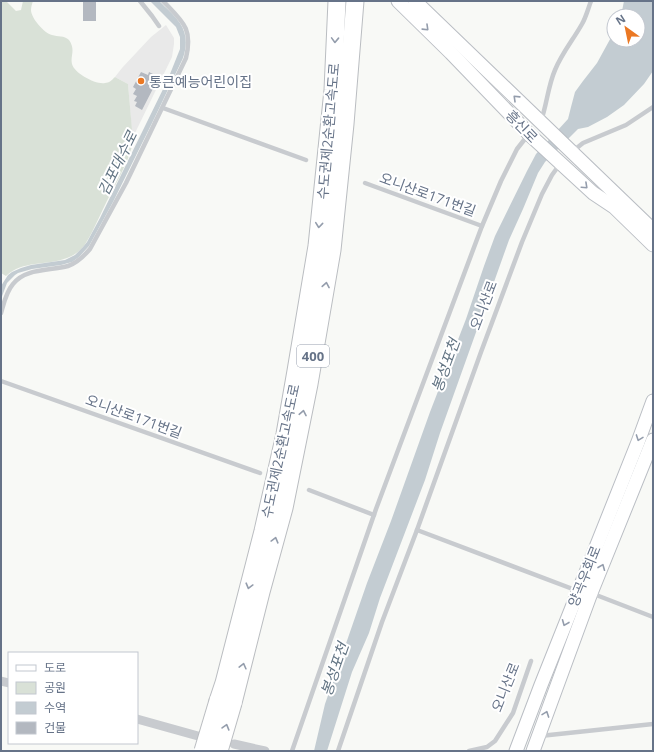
<svg xmlns="http://www.w3.org/2000/svg" width="654" height="752" viewBox="0 0 654 752" font-family="'Open Sans','Noto Sans KR',sans-serif">
<style>
.built{fill:#e9e9e9}
.green{fill:#d9e1d7}
.water{fill:#c3ccd2}
.building{fill:#b3b8c0}
.lines{fill:none;stroke-linecap:round;stroke-linejoin:round}
.secondary-casing{stroke:#babec4;stroke-width:15}
.highway-casing{stroke:#babdc1;stroke-width:19}
.lane{stroke:#c8cbcf;stroke-width:4.5}
.street{stroke:#c8cbcf;stroke-width:9}
.secondary{stroke:#fff;stroke-width:13}
.highway{stroke:#fff;stroke-width:17}
.highway-bridge-casing{stroke:#babdc1;stroke-width:19;stroke-linecap:butt}
.highway-bridge{stroke:#fff;stroke-width:17}
.oneway{stroke:#949dac}
.poi-dot{fill:#eb7823;stroke:#fff;stroke-width:1.5}
.labels{text-anchor:middle;dominant-baseline:central;stroke-width:4;stroke-linejoin:round;paint-order:stroke}
.shield{fill:#fff;stroke:#949dac;stroke-width:1}
.shield-label{font-size:13px;font-weight:bold;fill:#667388}
.poi-label{font-size:14px;fill:#667388;stroke:#fff;text-anchor:start}
.street-label{font-size:14px;fill:#667388;stroke:#fff}
.water-label{font-size:15px;font-style:italic;fill:#627483;stroke:#fff}
</style>
<rect width="100%" height="100%" fill="#f8f9f6"/>
<path class="built" d="M166,25L174,38V44L172,57L135,133H132L128,84L115,77L122,68L151,37Z"/>
<path class="green" d="M1,1L7,2L16,11L21,10L23,1H33C32,4 31,7 31,10C31,18 44,33 52,35C58,37 64,35 69,40C76,50 70,56 72,64C74,73 96,85 105,83C109,83 112,80 115,77L128,84L133,141C130,160 114,187 105,205C98,219 92,234 84,246C79,252 73,256 67,258C46,266 23,260 6,276L1,273Z"/>
<g class="water">
<path d="M150,1H159C178,19 192,30 183,58L154,119L113,202L89,246L79,257L72,262L61,265L32,269L18,273L15,275L7,283L1,299V286L8,275L12,272L21,268L31,265L65,260L75,255L83,247L87,242L100,218L168,79L180,49V37L176,27Z"/>
<path d="M624,1H653V71L644,84L624,105L607,117L588,127L578,129L545,162L538,173L523,209L509,240L440,433L425,480L380,598L369,633L352,672L327,751H314L325,704L367,583L391,521L430,412L466,319L484,266L495,236L527,171L536,154L568,119L571,107L575,92L583,81L597,63L614,32V40H638V16H621Z"/>
</g>
<g class="building">
<rect x="83" y="1" width="13" height="20"/>
<path d="M141,72L148,75L149,72L159,77L142,110L135,106L137,102L134,101L137,96L133,94L136,89L133,87Z"/>
</g>
<g class="lines">
<defs>
<g id="secondary">
<path d="M398,1L451,53L531,136L593,193L614,207L653,245"/>
<path d="M415,1L653,230"/>
<path d="M516,751L541,685L638,442L653,401"/>
<path d="M533,751L591,593L653,440"/>
</g>
<g id="highway">
<path d="M218,701L224,683L263,531L285,434L296,371L317,246L333,90L337,1"/>
<path d="M233,703L261,592L284,508L309,384L332,250L345,124L355,1"/>
</g>
</defs>
<use href="#secondary" class="secondary-casing"/>
<use href="#highway" class="highway-casing"/>
<g class="lane">
<path d="M140,1L152,16L159,26"/>
<path d="M163,108L306,160"/>
<path d="M541,121C547,104 548,86 555,70C562,53 573,40 582,24C586,17 588,9 591,1"/>
<path d="M573,151L583,143L626,125L653,107"/>
<path d="M365,183L482,226"/>
<path d="M1,313C4,303 6,292 13,284C25,268 50,271 68,266C77,263 84,256 90,249L126,183L186,58C193,28 183,22 163,1"/>
<path d="M1,381L260,473"/>
<path d="M309,490L374,515"/>
<path d="M417,530L578,591"/>
<path d="M591,593L653,617"/>
<path d="M540,736L653,724"/>
<path d="M292,751L376,509L482,226L501,181L517,149L528,135"/>
<path d="M338,751L382,622L417,530L481,352L522,242L542,194L552,175L560,164"/>
<path d="M469,751L487,747L495,741L513,713L531,661"/>
</g>
<g class="street">
<path d="M1,681L9,683"/>
<path d="M137,719L198,736"/>
<path d="M234,744L265,751"/>
</g>
<use href="#secondary" class="secondary"/>
<use href="#highway" class="highway"/>
<defs>
<g id="highway-bridge">
<path d="M203,751L218,701"/>
<path d="M219,751L233,703"/>
</g>
</defs>
<use href="#highway-bridge" class="highway-bridge-casing"/>
<use href="#highway-bridge" class="highway-bridge"/>
</g>
<defs><path id="oneway-chevron" d="M-2-3.5L2.5 0L-2 3.5" fill="none" stroke-width="1.6" stroke-linecap="round" stroke-linejoin="round"/></defs>
<g class="oneway">
<use href="#oneway-chevron" transform="translate(426 28) rotate(44)"/>
<use href="#oneway-chevron" transform="translate(335 40) rotate(92)"/>
<use href="#oneway-chevron" transform="translate(516 98) rotate(-136)"/>
<use href="#oneway-chevron" transform="translate(585 186) rotate(43)"/>
<use href="#oneway-chevron" transform="translate(319 225) rotate(96)"/>
<use href="#oneway-chevron" transform="translate(326 285) rotate(-80)"/>
<use href="#oneway-chevron" transform="translate(303 413) rotate(-79)"/>
<use href="#oneway-chevron" transform="translate(639 438) rotate(110)"/>
<use href="#oneway-chevron" transform="translate(275 540) rotate(-75)"/>
<use href="#oneway-chevron" transform="translate(602 567) rotate(-68)"/>
<use href="#oneway-chevron" transform="translate(249 586) rotate(105)"/>
<use href="#oneway-chevron" transform="translate(565 623) rotate(112)"/>
<use href="#oneway-chevron" transform="translate(243 666) rotate(-76)"/>
<use href="#oneway-chevron" transform="translate(546 714) rotate(-70)"/>
<use href="#oneway-chevron" transform="translate(226 727) rotate(-74)"/>
</g>
<circle class="poi-dot" cx="141" cy="81" r="4"/>
<g class="labels">
<rect class="shield" x="297" y="345" width="32" height="22" rx="3"/>
<g class="shield-label">
<text x="313" y="356">400</text>
</g>
<g class="poi-label">
<text x="149" y="81">통큰예능어린이집</text>
</g>
<g class="street-label">
<text transform="translate(522 126) rotate(46)">흥신로</text>
<text transform="translate(328 131) rotate(-85)">수도권제2순환고속도로</text>
<text transform="translate(428 194) rotate(20)">오니산로171번길</text>
<text transform="translate(483 305) rotate(-69)">오니산로</text>
<text transform="translate(134 416) rotate(20)">오니산로171번길</text>
<text transform="translate(280 451) rotate(-78)">수도권제2순환고속도로</text>
<text transform="translate(584 576) rotate(-68)">양곡우회로</text>
<text transform="translate(505 687) rotate(-68)">오니산로</text>
</g>
<g class="water-label">
<text transform="translate(117 163) rotate(-64)">김포대수로</text>
<text transform="translate(445 365) rotate(-70)">봉성포천</text>
<text transform="translate(334 669) rotate(-71)">봉성포천</text>
</g>
</g>
<rect width="654" height="752" fill="none" stroke="#667388" stroke-width="4"/>
<rect x="8" y="652" width="130" height="92" fill="#ffffff" stroke="#c2c7cf"/>
<rect x="16" y="665" width="20" height="6" fill="#ffffff" stroke="#c2c7cf"/>
<text x="44" y="672" font-size="12" fill="#667388">도로</text>
<rect x="16" y="682" width="20" height="12" fill="#d9e1d7" stroke="#c2c7cf"/>
<text x="44" y="692" font-size="12" fill="#667388">공원</text>
<rect x="16" y="702" width="20" height="12" fill="#c3ccd2" stroke="#c2c7cf"/>
<text x="44" y="712" font-size="12" fill="#667388">수역</text>
<rect x="16" y="722" width="20" height="12" fill="#b3b8c0" stroke="#c2c7cf"/>
<text x="44" y="732" font-size="12" fill="#667388">건물</text>
<g transform="translate(626 28) rotate(327)"><circle r="19" fill="#ffffff" stroke="#c2c7cf"/>
<path d="M0-3L7 15L0 10L-7 15Z" fill="#eb7823"/>
<text y="-6" font-size="11" font-weight="bold" text-anchor="middle" fill="#667388">N</text>
</g>
</svg>
